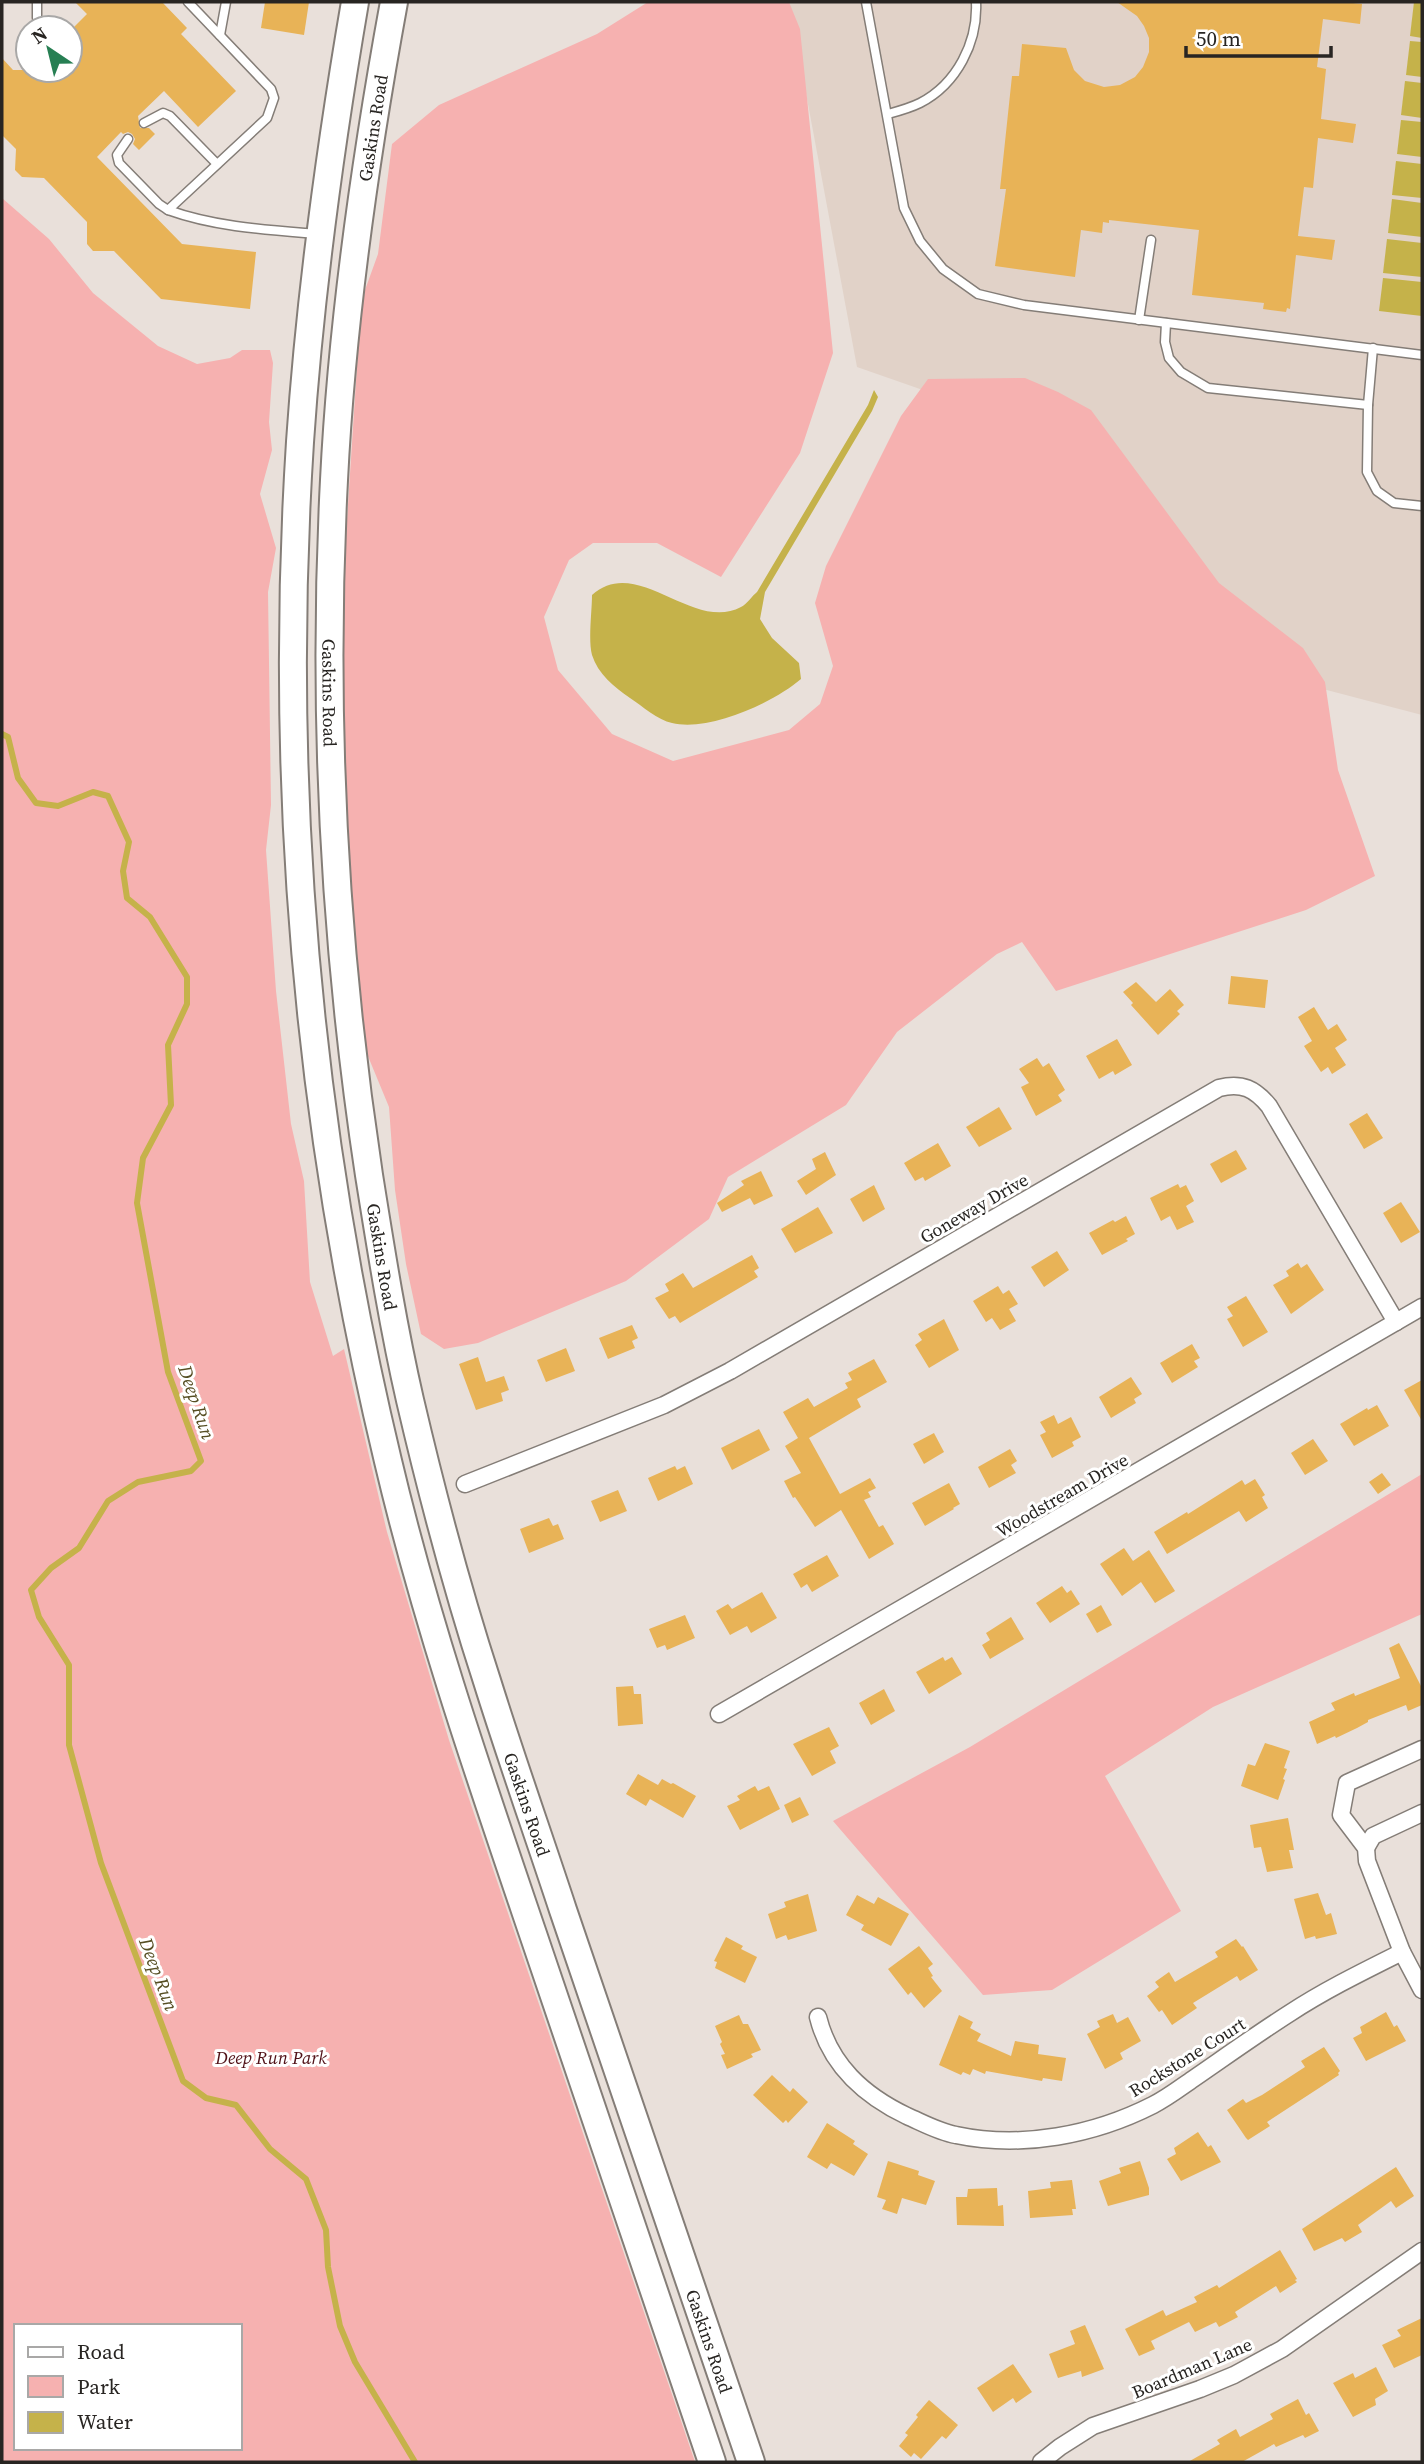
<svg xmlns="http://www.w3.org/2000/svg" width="1424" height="2464" viewBox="0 0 1424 2464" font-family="'Source Serif 4',serif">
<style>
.built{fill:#e1d2c8}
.green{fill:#f6b1b0;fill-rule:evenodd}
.water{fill:#c5b24a}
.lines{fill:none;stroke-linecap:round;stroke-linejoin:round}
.stream{stroke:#c5b24a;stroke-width:6}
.building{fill:#e8b357}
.service-casing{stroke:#847d77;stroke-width:11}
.minor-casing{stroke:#847d77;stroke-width:19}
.primary-casing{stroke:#847d77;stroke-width:30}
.service{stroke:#fff;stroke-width:8}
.minor{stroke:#fff;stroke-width:16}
.primary{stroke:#fff;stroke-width:26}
.labels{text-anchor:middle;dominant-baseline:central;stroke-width:6;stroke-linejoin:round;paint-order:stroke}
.street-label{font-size:18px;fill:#282522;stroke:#fff}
.park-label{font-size:18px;font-style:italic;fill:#501117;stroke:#fff}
.water-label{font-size:19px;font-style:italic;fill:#564e23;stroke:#fff}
</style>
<rect width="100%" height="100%" fill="#e9e0da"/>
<path class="built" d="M789,2H1422V715L1281,678L1069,441L857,367Z"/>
<g class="green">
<path d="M648,2H789L800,29L833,353L800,453L721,577L657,543H593L569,560L544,617L558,670L612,734L673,761L789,730L820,704L833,666L815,603L826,566L901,416L928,379L1025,378L1058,392L1091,410L1219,583L1303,648L1325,682L1338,770L1375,876L1306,910L1056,991L1022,942L997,954L897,1032L846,1105L728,1177L709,1219L626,1281L478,1343L444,1349L421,1334L406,1264L395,1190L389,1107L365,1049L349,890L341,723L345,551L360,320L365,290L378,254L392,144L439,105L597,34Z"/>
<path d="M2,198L49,239L93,293L158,346L197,364L230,358L242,350H270L273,363L269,422L272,450L260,494L276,548L268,592L271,805L266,850L276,991L291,1124L304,1181L310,1282L333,1356L344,1349L387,1532L449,1740L695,2462H2ZM16,2326H240V2448H16Z"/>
<path d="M1422,1474V1614L1213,1707L1105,1776L1181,1911L1052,1990L983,1995L833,1821L970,1747Z"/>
</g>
<g class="water">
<path d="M1414,2L1422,3V38L1410,36Z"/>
<path d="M1410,41L1422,42V77L1406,75Z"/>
<path d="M1405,81L1422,83V118L1401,115Z"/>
<path d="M1401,120L1422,122V157L1397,154Z"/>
<path d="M1396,161L1422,164V198L1392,195Z"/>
<path d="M1392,199L1422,203V237L1388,233Z"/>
<path d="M1387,239L1422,243V277L1383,273Z"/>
<path d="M1383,278L1422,282V316L1379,311Z"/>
<path d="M874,390L878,397L872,411L765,592L760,619L772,638L799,663L801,679C773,703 709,732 672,723C658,720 642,706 630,698C614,687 598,674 592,655C588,640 592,611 592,595C637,554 693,633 741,607C747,604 752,596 757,592L868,405Z"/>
</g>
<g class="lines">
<path class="stream" d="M2,734L8,737L18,778L36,803L58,806L93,792L108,796L129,842L123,871L127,898L150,917L187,977V1004L168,1045L171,1105L143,1158L137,1203L168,1372L201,1461L191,1471L138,1482L108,1501L79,1548L51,1568L31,1590L39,1617L69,1665V1745L101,1863L183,2081L206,2098L236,2105L270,2149L306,2179L326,2230L328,2267L340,2326L355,2362L415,2462"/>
</g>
<g class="building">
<path d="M75,2H162L187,28L181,34L236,91L198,127L164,91L138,116L140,128H149L155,134L139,150L133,144L135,139L132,134L128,132L123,134L121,132L97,157L182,244L256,252L250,309L161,299L114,251H93L87,244V222L44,178L22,177L15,170L16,149L2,135V58L13,70H70V31L87,14Z"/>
<path d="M265,2H309L304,35L261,28Z"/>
<path d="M1117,2H1344L1362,4L1360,24L1323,19L1317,67L1326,69L1321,119L1356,124L1353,143L1318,138L1313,188L1304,187L1298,236L1335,240L1332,260L1296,255L1290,309L1287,308L1286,312L1263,309L1264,303L1192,295L1199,230L1109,220V223L1103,222L1102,233L1081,230L1075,277L995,266L1006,189H1000L1012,76H1019L1022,44L1066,48L1074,70L1085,81L1104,87L1120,85L1135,77L1143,67L1149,52V38L1144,26L1137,16Z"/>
<path d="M1231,976L1268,980L1265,1008L1228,1004Z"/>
<path d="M1136,982L1156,1002L1170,989L1184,1005L1177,1011L1180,1014L1158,1035L1131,1005L1133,1003L1123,992Z"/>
<path d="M1314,1007L1328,1030L1337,1024L1347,1040L1335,1048L1346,1065L1332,1074L1328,1067L1321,1072L1304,1046L1312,1041L1298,1017Z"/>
<path d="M1117,1039L1132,1065L1115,1075L1113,1071L1099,1079L1086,1056Z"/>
<path d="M1037,1058L1043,1067L1049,1063L1065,1090L1058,1095L1062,1101L1036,1116L1021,1087L1029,1083L1019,1069Z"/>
<path d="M999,1107L1012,1129L979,1147L966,1127Z"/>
<path d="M1367,1113L1383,1138L1364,1149L1349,1124Z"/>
<path d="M938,1143L951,1166L925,1181L923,1177L915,1181L904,1163Z"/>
<path d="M1236,1150L1247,1169L1221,1183L1210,1164Z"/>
<path d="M825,1152L836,1175L806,1195L797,1181L816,1169L812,1159Z"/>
<path d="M761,1171L773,1196L754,1205L750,1198L722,1212L717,1203L744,1185L741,1181Z"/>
<path d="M1178,1184L1180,1188L1186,1185L1194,1201L1186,1206L1194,1222L1177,1230L1170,1216L1161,1221L1150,1198Z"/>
<path d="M874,1185L885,1209L863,1222L850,1199Z"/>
<path d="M1401,1202L1420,1232L1401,1243L1383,1213Z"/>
<path d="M818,1207L833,1233L795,1253L781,1229Z"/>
<path d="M1126,1216L1135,1234L1126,1239L1128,1241L1102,1255L1089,1233L1113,1220L1115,1222Z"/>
<path d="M1057,1251L1069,1270L1044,1287L1031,1267Z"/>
<path d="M752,1255L759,1268L754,1271L758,1277L680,1323L675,1316L669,1319L655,1298L669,1291L665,1284L683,1273L693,1288Z"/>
<path d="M1298,1263L1301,1268L1307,1264L1324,1290L1291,1314L1273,1285L1289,1276L1286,1271Z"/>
<path d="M998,1286L1003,1294L1009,1290L1018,1304L1009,1309L1016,1321L1000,1330L992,1318L986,1322L973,1301Z"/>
<path d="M1246,1296L1268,1332L1243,1347L1227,1319L1233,1316L1227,1307Z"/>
<path d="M944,1319L959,1350L929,1368L915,1345L922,1340L918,1334Z"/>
<path d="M632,1325L638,1338L632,1341L635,1348L608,1359L599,1338Z"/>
<path d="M1192,1344L1200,1358L1194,1361L1198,1367L1172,1383L1160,1363Z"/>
<path d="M566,1348L575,1371L546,1382L537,1360Z"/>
<path d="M478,1357L486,1382L504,1376L509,1390L501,1393L503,1401L476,1410L459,1364Z"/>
<path d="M874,1359L887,1382L857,1399L861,1407L809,1438L840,1494L870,1478L876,1488L868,1492L871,1497L864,1500L879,1527L883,1525L894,1544L869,1559L841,1510L815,1527L795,1497L793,1498L784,1481L801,1473L785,1446L798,1438L783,1412L808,1398L814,1407L848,1388L845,1383L852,1380L848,1373Z"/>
<path d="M1131,1377L1142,1394L1134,1399L1136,1403L1111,1418L1099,1397Z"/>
<path d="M1422,1380V1421L1404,1390Z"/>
<path d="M1377,1405L1389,1426L1354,1446L1340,1424L1367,1408L1368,1410Z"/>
<path d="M1054,1415L1058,1424L1071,1417L1081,1437L1072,1442L1074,1446L1052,1458L1040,1435L1046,1432L1040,1422Z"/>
<path d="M759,1429L770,1450L732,1470L721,1448Z"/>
<path d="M934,1433L944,1452L924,1464L913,1444Z"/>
<path d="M1313,1439L1328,1461L1305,1475L1291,1453Z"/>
<path d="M1010,1449L1017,1461L1011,1465L1016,1473L989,1488L978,1467Z"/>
<path d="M675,1466L677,1470L685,1466L693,1484L658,1501L648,1478Z"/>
<path d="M1382,1473L1391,1485L1378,1494L1369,1482Z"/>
<path d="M1255,1479L1265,1495L1262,1497L1268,1508L1246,1522L1239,1511L1167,1554L1154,1532L1187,1512L1188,1514L1242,1480L1245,1485Z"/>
<path d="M949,1483L960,1504L953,1508L954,1509L925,1526L912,1503Z"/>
<path d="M618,1490L627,1511L600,1522L591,1501Z"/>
<path d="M549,1518L553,1526L558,1524L564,1539L529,1553L520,1529Z"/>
<path d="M1124,1548L1133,1561L1149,1550L1175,1591L1155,1603L1141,1582L1122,1596L1100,1564Z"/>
<path d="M827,1555L839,1576L812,1592L807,1584L801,1588L793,1574Z"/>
<path d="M1062,1586L1067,1593L1071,1590L1080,1604L1050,1623L1036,1603Z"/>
<path d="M762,1592L777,1618L751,1633L747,1626L730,1635L716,1611L728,1604L732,1609Z"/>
<path d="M1101,1605L1112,1625L1097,1633L1086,1614Z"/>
<path d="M685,1615L695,1638L667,1650L665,1645L657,1648L649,1629Z"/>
<path d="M1011,1617L1024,1639L990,1659L982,1645L990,1640L986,1633Z"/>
<path d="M1399,1643L1422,1688V1705L1408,1711L1406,1705L1368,1720V1722L1357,1728L1336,1738L1335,1736L1317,1744L1309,1722L1335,1710L1331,1703L1354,1693L1355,1696L1400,1678L1389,1648Z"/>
<path d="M943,1657L945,1661L952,1657L962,1674L929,1694L916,1672Z"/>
<path d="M633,1686L634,1694H641L643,1724L618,1726L616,1687Z"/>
<path d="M884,1689L895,1711L871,1725L859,1703Z"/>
<path d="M829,1727L839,1746L830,1751L836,1763L812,1776L793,1744Z"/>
<path d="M1265,1743L1290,1751L1284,1768L1287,1769L1283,1779L1285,1780L1278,1800L1241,1786L1248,1764L1255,1766Z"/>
<path d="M638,1774L658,1785L662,1779L671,1784L673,1783L696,1796L683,1818L650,1799L646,1806L626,1794Z"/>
<path d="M755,1786L758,1791L769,1786L780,1809L740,1830L727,1806L740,1800L737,1796Z"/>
<path d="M800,1797L809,1815L792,1823L784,1805Z"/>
<path d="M1288,1818L1294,1850H1289L1293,1868L1267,1872L1261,1847L1254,1848L1250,1825Z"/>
<path d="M1318,1893L1326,1915L1331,1913L1337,1934L1316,1939L1315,1936L1305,1939L1294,1899Z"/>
<path d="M808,1894L817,1931L788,1940L786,1935L776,1939L768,1914L786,1907L784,1902Z"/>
<path d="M857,1895L874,1904L878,1897L909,1914L891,1946L861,1930L864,1925L846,1915Z"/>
<path d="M726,1937L743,1946L741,1949L757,1957L745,1983L715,1968L717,1962L714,1961Z"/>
<path d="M1236,1939L1242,1947L1243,1946L1258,1970L1240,1981L1237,1976L1193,2003L1197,2008L1172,2025L1162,2010L1159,2012L1147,1996L1159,1987L1155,1982L1169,1972L1175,1982L1218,1957L1215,1952Z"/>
<path d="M919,1946L933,1964L928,1968L933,1976L931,1977L942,1991L924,2008L911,1992L908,1995L888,1969Z"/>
<path d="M1386,2012L1394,2027L1397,2025L1406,2041L1366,2061L1353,2038L1362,2033L1360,2027Z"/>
<path d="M1113,2014L1117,2023L1128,2017L1141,2041L1120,2053L1123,2059L1105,2069L1087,2034L1100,2027L1097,2021Z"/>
<path d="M739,2015L743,2024H748L761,2050L751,2054L753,2057L727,2069L721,2055L725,2054L720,2044L722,2042L715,2026Z"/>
<path d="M959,2015L973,2022L970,2028L981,2034L977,2041L1011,2056L1015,2041L1039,2045L1038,2054L1066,2058L1062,2081L1043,2078L1042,2081L986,2071L985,2074L973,2069L970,2075L963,2072L961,2075L939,2065Z"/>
<path d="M1324,2047L1340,2071L1338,2073L1339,2075L1267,2122L1270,2126L1248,2140L1246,2138L1227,2110L1243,2099L1246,2103L1262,2095L1305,2067L1301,2061Z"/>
<path d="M772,2075L790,2092L793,2088L808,2102L788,2123L786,2120L783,2123L753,2095Z"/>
<path d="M827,2123L855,2141L853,2144L868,2154L854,2176L831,2163L827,2169L807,2157Z"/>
<path d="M1198,2132L1208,2147L1211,2145L1221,2162L1181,2181L1167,2159L1176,2154L1174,2148Z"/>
<path d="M888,2161L919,2171L918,2175L935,2181L926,2205L902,2198L897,2214L882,2209L886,2200L877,2197Z"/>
<path d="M1140,2161L1149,2188V2195L1108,2206L1099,2181L1121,2173L1119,2168Z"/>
<path d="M1396,2167L1414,2196L1396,2208L1391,2201L1358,2225L1362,2232L1345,2242L1342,2238L1314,2251L1302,2229Z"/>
<path d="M1072,2180L1076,2209H1072L1073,2215L1030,2218L1028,2191L1051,2188L1050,2182Z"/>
<path d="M997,2188L998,2206L1003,2205L1004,2226L957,2225L956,2197H967L968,2189Z"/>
<path d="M1280,2250L1297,2279L1295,2280L1297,2282L1280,2293L1276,2286L1235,2312L1238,2317L1219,2327L1216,2322L1195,2332L1189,2322L1151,2341L1155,2349L1139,2356L1125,2329L1163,2310L1166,2316L1197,2302L1194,2297L1217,2285L1219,2288Z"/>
<path d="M1422,2318V2355L1394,2368L1382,2345L1401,2336L1397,2330Z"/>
<path d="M1085,2325L1104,2369L1082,2377L1081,2371L1058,2378L1049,2354L1075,2344L1070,2331Z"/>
<path d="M1013,2364L1032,2392L1016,2403L1013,2398L993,2412L977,2388Z"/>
<path d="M1376,2367L1388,2391L1375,2399L1376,2405L1353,2417L1333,2383L1353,2373L1355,2378Z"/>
<path d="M1298,2399L1306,2415L1309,2413L1319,2431L1305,2438L1303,2435L1276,2447L1274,2444L1242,2462H1188L1220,2444L1217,2440L1236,2429L1240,2437L1273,2419L1270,2414Z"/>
<path d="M929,2400L958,2425L946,2439L942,2436L921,2459L914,2453L911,2457L899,2446L908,2435L905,2433L918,2417L916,2415Z"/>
</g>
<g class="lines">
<defs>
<g id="service">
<path d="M37,2V18"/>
<path d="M188,2L271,89L274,98L267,118L168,210C215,227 268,230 317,234"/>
<path d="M866,2L904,208L920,241L943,269L978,294L1024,305L1422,355"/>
<path d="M220,35L226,2"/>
<path d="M888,114C899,111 910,108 920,103C957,84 978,42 976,2"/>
<path d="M144,123L163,113L170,116L217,164"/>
<path d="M128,139L117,155L119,163L159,204L168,210"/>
<path d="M1139,320L1151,240"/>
<path d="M1166,323L1165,342L1169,358L1181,372L1208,388L1368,405"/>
<path d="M1373,348L1368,405L1367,472L1377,491L1394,503L1422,506"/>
</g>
<g id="minor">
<path d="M465,1484L664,1405L730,1371L1219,1088C1242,1082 1255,1089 1269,1106L1396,1322"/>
<path d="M719,1714L1422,1307"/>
<path d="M1422,1749L1347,1783L1341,1815L1366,1848L1367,1861L1402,1952L1422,1990"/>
<path d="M1366,1848L1373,1836L1422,1813"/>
<path d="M818,2017C830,2065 863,2095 907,2116C923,2123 939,2132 956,2135C1022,2149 1094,2135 1153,2105C1167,2098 1180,2088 1193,2079C1225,2057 1257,2034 1290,2013C1325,1990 1364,1971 1402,1952"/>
<path d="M1041,2462L1060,2447L1093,2426L1200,2389L1234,2375L1282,2349L1422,2251"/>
</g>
<g id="primary">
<path d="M355,2C330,148 310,294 300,442C278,784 308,1128 388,1461C426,1622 480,1778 533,1934C593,2110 652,2286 712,2462"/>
<path id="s1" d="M394,2C365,160 342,319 334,480C322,712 334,945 369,1175C381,1250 393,1326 410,1400C432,1494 457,1589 487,1681C511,1758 538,1834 563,1910C625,2094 688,2278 751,2462"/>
</g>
</defs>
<use href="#service" class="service-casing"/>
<use href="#minor" class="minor-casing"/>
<use href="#primary" class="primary-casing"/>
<use href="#service" class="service"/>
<use href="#minor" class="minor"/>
<use href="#primary" class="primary"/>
</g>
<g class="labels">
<g class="street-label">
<text transform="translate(373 128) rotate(-81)">Gaskins Road</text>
<text stroke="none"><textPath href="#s1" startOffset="695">Gaskins Road</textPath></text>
<text transform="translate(974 1208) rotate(-30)">Goneway Drive</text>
<text stroke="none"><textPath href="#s1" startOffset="1262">Gaskins Road</textPath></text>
<text transform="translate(1062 1495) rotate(-30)">Woodstream Drive</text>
<text stroke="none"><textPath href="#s1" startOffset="1829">Gaskins Road</textPath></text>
<text transform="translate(1187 2057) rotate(-32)">Rockstone Court</text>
<text stroke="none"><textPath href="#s1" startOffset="2396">Gaskins Road</textPath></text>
<text transform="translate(1192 2368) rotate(-23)">Boardman Lane</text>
</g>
<g class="park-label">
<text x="271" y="2057">Deep Run Park</text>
</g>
<g class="water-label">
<text transform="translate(197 1402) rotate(71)">Deep Run</text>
<text transform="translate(159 1974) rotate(69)">Deep Run</text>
</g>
</g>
<rect width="1424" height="2464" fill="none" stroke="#282522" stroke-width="7"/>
<rect x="14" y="2324" width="228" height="126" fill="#ffffff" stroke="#a9a8a7" stroke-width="2"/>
<rect x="28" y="2347" width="35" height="10" fill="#ffffff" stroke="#a9a8a7" stroke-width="2"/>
<text x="77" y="2359" font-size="21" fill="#282522">Road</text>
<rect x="28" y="2376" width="35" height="21" fill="#f6b1b0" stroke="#a9a8a7" stroke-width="2"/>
<text x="77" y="2394" font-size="21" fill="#282522">Park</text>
<rect x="28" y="2412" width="35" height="21" fill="#c5b24a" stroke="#a9a8a7" stroke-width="2"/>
<text x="77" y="2429" font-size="21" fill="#282522">Water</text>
<g transform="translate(49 49) rotate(325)"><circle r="33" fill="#ffffff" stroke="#a9a8a7" stroke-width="2"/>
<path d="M0-5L12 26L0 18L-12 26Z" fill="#277f53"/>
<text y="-10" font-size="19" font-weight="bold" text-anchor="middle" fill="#282522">N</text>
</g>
<path d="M1186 46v10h145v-10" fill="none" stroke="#282522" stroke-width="3.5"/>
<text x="1196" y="46" font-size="21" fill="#282522" stroke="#ffffff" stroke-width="5" paint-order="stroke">50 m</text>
</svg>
